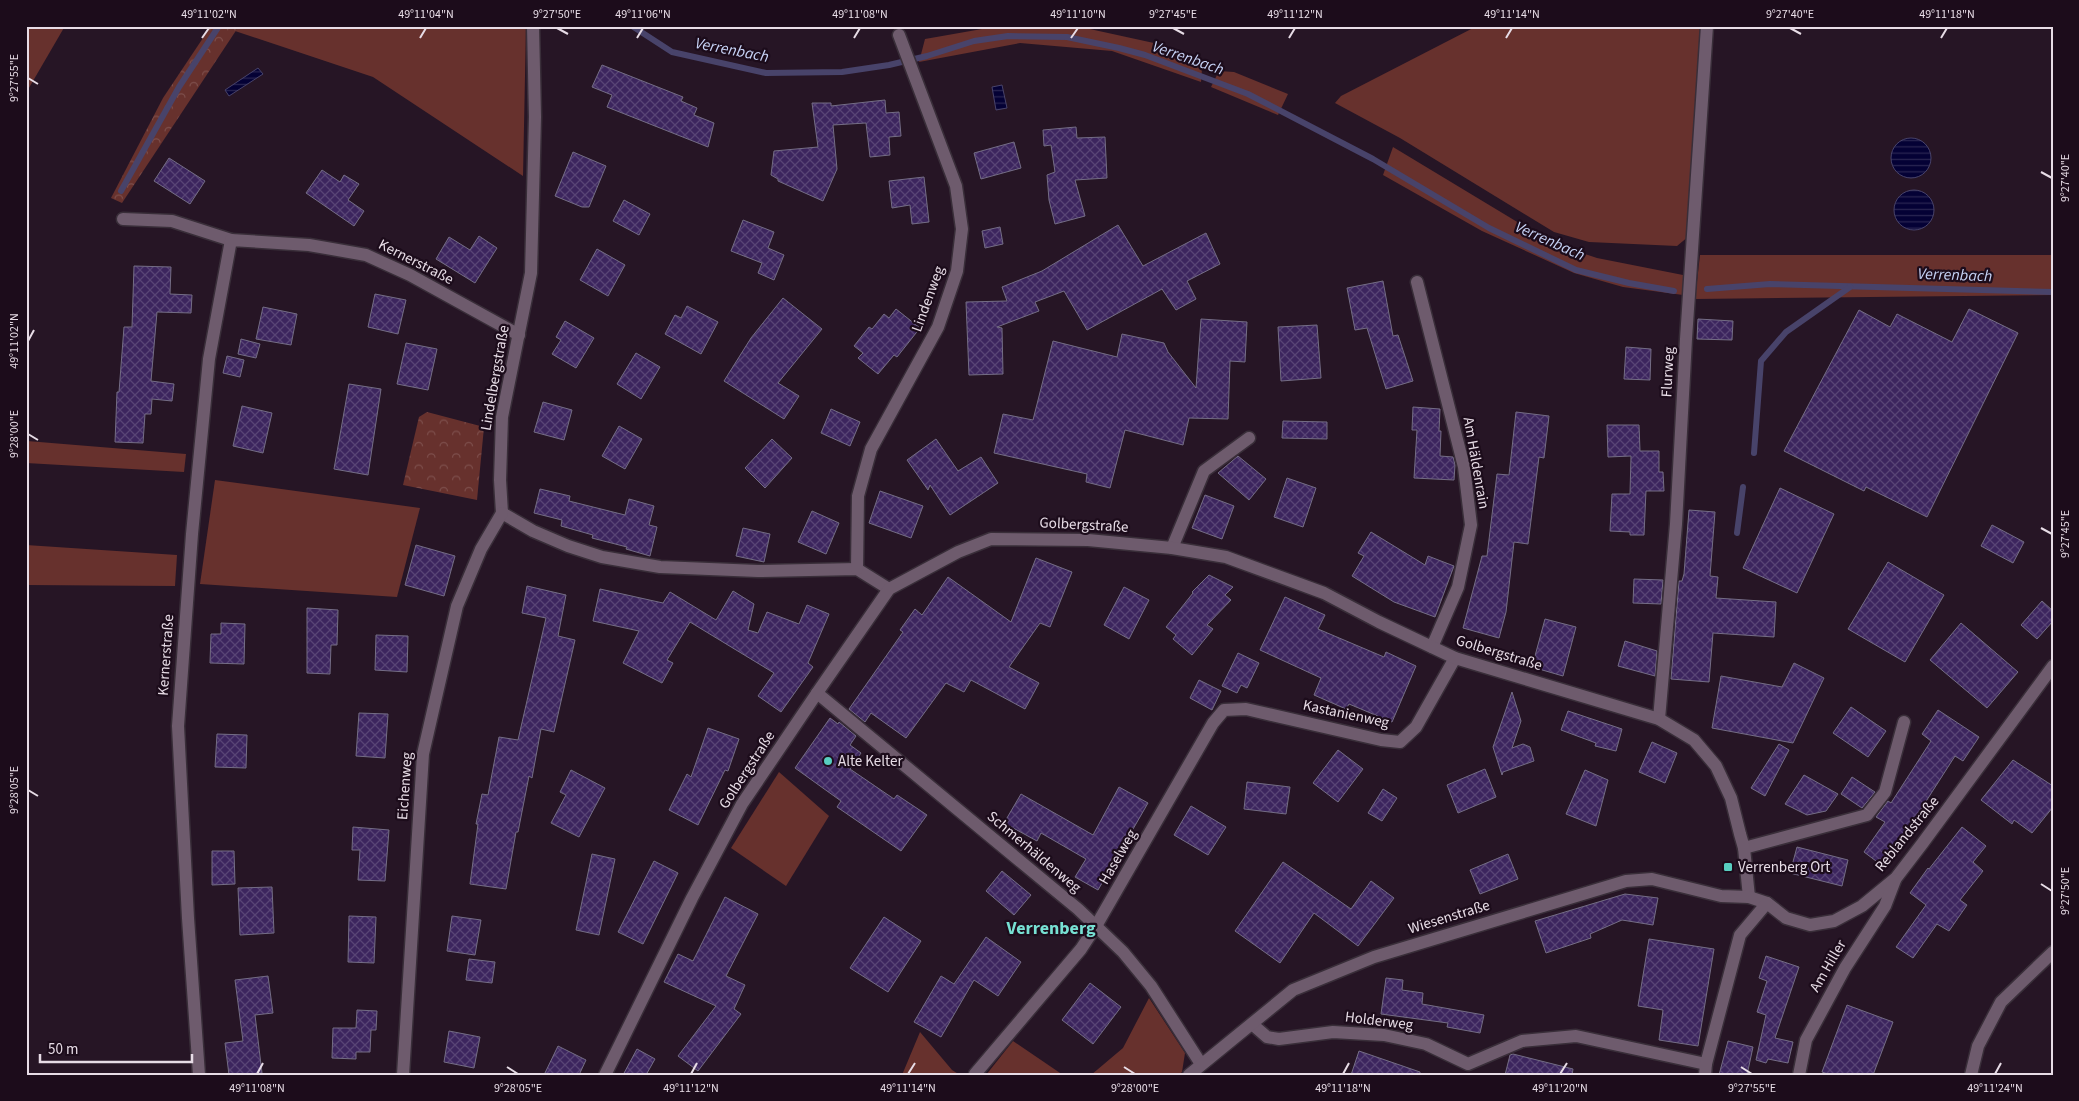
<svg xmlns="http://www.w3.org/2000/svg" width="2079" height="1101" viewBox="0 0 2079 1101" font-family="'Source Sans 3',sans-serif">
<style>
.green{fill:#67312d}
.forest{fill:url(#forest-crowns)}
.water{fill:url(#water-rules);stroke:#48436a}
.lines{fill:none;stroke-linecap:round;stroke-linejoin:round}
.stream{stroke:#48436a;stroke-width:6}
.building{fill:url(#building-cross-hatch);stroke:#746d85}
.minor-casing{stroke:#392e39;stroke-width:15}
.minor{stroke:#6e5b6d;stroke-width:12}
.ticks{fill:none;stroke:#e7dce6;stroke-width:2}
.poi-dot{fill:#58cec0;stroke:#1c0c1b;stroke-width:2}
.labels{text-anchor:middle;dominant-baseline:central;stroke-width:4.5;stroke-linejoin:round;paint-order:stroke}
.street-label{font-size:15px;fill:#e7dce6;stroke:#1c0c1b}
.poi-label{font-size:15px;fill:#e7dce6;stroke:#1c0c1b;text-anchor:start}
.water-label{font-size:16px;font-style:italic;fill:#c7d3f6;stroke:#1c0c1b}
.quarter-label{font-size:18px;font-weight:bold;fill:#77e0d3;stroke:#1c0c1b}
.neatline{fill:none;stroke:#e7dce6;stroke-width:2}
.ticks-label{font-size:12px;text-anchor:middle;fill:#e7dce6}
</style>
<defs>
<pattern id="forest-crowns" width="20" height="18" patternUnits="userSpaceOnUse" patternTransform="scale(1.25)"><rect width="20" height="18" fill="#67312d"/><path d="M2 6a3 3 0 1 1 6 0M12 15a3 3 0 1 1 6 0" fill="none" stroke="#7d4e4b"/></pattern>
<pattern id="water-rules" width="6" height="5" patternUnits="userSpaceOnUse" patternTransform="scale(1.25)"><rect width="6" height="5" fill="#040135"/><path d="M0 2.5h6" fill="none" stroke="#292552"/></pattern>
<pattern id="building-cross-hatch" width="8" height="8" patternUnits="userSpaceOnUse" patternTransform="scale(1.25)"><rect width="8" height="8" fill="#3c255e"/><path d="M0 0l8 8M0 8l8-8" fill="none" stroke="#584475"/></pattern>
</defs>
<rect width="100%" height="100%" fill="#261525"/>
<g class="green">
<path d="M26,26H65L26,93Z"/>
<path d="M239,26H526L523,176L373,77L235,31Z"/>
<path d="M999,26H1076L1163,45L1196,59L1202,69L1201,82L1112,51L1020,43L919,62L925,39Z"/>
<path d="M1477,26H1701L1689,236L1677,246L1589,242L1554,232L1400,138L1335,103L1341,96Z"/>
<path d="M1219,71L1234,72L1288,94L1278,115L1211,87Z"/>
<path d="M1393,147L1552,243L1597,258L1683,275V295L1623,287L1574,273L1482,231L1383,175Z"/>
<path d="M1700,255H2053V295L1695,299Z"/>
<path d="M27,441L186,454L184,472L26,463Z"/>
<path d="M215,480L420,508L397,597L200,584Z"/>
<path d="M26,545L177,555L175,586L26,585Z"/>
<path d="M779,772L829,816L786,886L731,848Z"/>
<path d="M1149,998L1185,1053L1182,1072L1179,1075H1091L1123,1048Z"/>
<path d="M920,1032L952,1070L960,1075H902Z"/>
<path d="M1013,1041L1063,1075H986Z"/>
</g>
<g class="forest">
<path d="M211,26H239L122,203L111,198L163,98Z"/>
<path d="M427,412L484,427L477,500L403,485L419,417Z"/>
</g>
<g class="water">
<path d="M258,68L263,74L229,96L225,90Z"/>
<path d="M1002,85L1007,108L996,110L992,87Z"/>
<circle cx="1911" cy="158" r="20"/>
<circle cx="1914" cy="210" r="20"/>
</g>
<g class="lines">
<g class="stream">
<path d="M632,26L672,52L766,73L842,72L889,65L927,56L974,41L1008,36L1067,37L1119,48L1145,55L1248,94L1373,159L1489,228L1576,270L1629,283L1674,291"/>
<path d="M121,191L179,87L219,26"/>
<path d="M1707,289L1770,284L2053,292"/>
<path d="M1754,453L1761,361L1786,332L1850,287"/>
<path d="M1737,533L1743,487"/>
</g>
</g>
<g class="building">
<path d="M602,65L683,97L681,101L697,108L694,115L714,123L708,147L607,107L612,95L592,87Z"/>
<path d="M885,100L886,113L899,112L901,136L889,137L890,155L870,157L866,123L833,125L837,169L823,201L778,181V179L771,175L774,151L818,147L812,103H831V106Z"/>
<path d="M1076,127L1077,138L1105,137L1107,178L1075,180L1085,216L1055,224L1049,200L1047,175L1055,172L1051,145L1044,146L1043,130Z"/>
<path d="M1014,142L1021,168L981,179L974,153Z"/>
<path d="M573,152L606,166L589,207H582L555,196Z"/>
<path d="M169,158L205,181L190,204L154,181Z"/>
<path d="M322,170L340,182L344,175L359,184L348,200L364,211L354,226L306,193Z"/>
<path d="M924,177L929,222L912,224L910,205L892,208L889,181Z"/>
<path d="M624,200L650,214L639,235L613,221Z"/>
<path d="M743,220L774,232L768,248L784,255L774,280L758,273L762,263L731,251Z"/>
<path d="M1118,225L1143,266L1206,233L1220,264L1187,281L1196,299L1176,310L1162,289L1087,330L1064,291L1035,302L1039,311L997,327L1002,328L1003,374L969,375L966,302L1007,301L1002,287L1042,271Z"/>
<path d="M1000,227L1003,244L985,248L982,231Z"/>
<path d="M479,236L497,248L475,283L436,259L449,237L470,250Z"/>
<path d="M597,249L625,265L608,296L580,280Z"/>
<path d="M134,266L171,267L170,294L192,295L191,313L157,312L151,381L174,384L172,401L152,399L151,414H145L143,443L115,442L117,392H119L124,327H132Z"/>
<path d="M1383,281L1393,336L1398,335L1413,381L1386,389L1367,328L1355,330L1347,288Z"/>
<path d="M375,294L406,300L398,334L368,327Z"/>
<path d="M783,298L822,329L778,383L799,396L784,419L724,381L751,338Z"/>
<path d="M687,306L718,322L701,354L665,334L675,315L681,318Z"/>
<path d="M263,307L297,314L291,345L256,339Z"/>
<path d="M896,309L920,328L897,357L894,355L878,374L858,358L863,353L854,346L869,327L872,329L884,314L889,318Z"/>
<path d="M1969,309L2018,333L1927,517L1866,487L1864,491L1784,451L1859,310L1890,327L1897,314L1952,342Z"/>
<path d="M1201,319L1247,322L1245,362L1230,361L1228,419L1189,418L1183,445L1125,430L1110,488L1086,482L1087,474L994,453L1003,414L1033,420L1053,341L1117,357L1122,334L1164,343L1168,352L1196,388Z"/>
<path d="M1698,319L1733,321L1732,340L1697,339Z"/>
<path d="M565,321L594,338L576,368L552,354L561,340L556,337Z"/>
<path d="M1317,325L1321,378L1281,381L1278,327Z"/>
<path d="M241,339L260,344L256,358L238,354Z"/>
<path d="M406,343L437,349L428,390L397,384Z"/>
<path d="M1626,347L1651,349L1650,380L1624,379Z"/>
<path d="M636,353L660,367L641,399L617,384Z"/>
<path d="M227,356L244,360L240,377L223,373Z"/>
<path d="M349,384L381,389L368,475L334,469Z"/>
<path d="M543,402L572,410L564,440L534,432Z"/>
<path d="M242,406L272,413L263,453L233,446Z"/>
<path d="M1413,407L1440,409L1439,431H1441L1440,456L1453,457L1455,465L1454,480L1414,478L1417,430H1412Z"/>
<path d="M831,409L860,422L850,446L821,433Z"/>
<path d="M1516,412L1549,416L1544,458L1539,457L1528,544L1514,542L1506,612L1499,638L1463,628L1482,556H1487L1497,474L1509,475Z"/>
<path d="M1283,421L1327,422V439L1282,438Z"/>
<path d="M1607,425H1639L1640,451H1659V472H1663L1664,491H1646L1644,535H1630V532L1610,531L1612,494H1630L1631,456L1608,457Z"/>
<path d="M619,426L642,439L625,469L602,456Z"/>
<path d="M772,439L792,458L765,488L745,468Z"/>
<path d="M936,439L958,471L981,457L998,483L950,515L930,485L928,490L907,460Z"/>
<path d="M1238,456L1266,479L1249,500L1218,473Z"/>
<path d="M1287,478L1316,488L1303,527L1274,517Z"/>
<path d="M1780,488L1834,514L1797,593L1743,568Z"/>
<path d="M540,489L570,496L569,501L625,515L629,499L654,506L649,525L657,527L650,556L626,549L627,547L592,538L593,535L561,526L562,520L534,513Z"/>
<path d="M880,491L923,506L911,538L869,523Z"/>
<path d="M1205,495L1234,506L1222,539L1192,528Z"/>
<path d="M1689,510L1715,512L1710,576L1718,577L1716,598L1776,602L1774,637L1713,633L1709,682L1671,679L1679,581H1682L1684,574Z"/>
<path d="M812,511L839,523L826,554L798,542Z"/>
<path d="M1992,525L2024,542L2013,563L1981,546Z"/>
<path d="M743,528L770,534L764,562L736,556Z"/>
<path d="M1371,532L1425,565L1428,556L1454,566L1435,617L1394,602L1352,576L1364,556L1358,553Z"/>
<path d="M416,545L455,556L444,596L405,585Z"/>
<path d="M1036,558L1072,572L1050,627L1040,623L1009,667L1039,683L1025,709L971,680L964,692L946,683L906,738L871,713L865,722L849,709L903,632L900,630L915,609L922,615L948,577L1011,622Z"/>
<path d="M1888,562L1944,595L1905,662L1848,629Z"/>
<path d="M1209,575L1233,587L1225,595L1231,600L1207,625L1213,629L1192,655L1173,639L1176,635L1166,627L1193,593L1192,592Z"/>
<path d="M1634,579L1663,580L1661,604L1633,603Z"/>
<path d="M527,586L566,595L558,636L575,640L554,732L541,729L532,778L529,776L518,832H516L506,889L470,884L478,824H476L482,794L488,795L499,737L518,740L546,618L522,613Z"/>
<path d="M1124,587L1149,600L1129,639L1104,625Z"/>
<path d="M600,589L663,603L670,592L716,620L733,591L754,604L748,630L758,633L767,612L799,624L807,605L829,614L808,663L813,667L781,712L758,696L774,673L690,622L667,660L673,663L662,683L623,663L639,631L593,621Z"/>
<path d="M1285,597L1325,615L1318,629L1384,657L1386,652L1416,666L1392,722L1349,704L1346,709L1314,695L1321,678L1260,650Z"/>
<path d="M2042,601L2053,611V621L2037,639L2021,625Z"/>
<path d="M307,608L338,610L337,645H331L330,674L307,673Z"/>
<path d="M1545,619L1576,627L1563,676L1532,667Z"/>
<path d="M221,623L245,624L244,664L210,663L211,634H221Z"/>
<path d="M1961,623L2018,672L1987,708L1930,660Z"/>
<path d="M376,635L408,636L407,672L375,670Z"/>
<path d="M1625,641L1657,651L1655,676L1618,666Z"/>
<path d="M1238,653L1259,663L1247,688L1241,685L1237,693L1222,686Z"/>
<path d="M1794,663L1824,678L1793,743L1712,728L1721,676L1782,687Z"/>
<path d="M1199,680L1221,691L1212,710L1190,698Z"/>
<path d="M1512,692L1521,721L1512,748L1523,744L1530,747L1534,761L1503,772L1502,775L1493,747Z"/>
<path d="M1851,707L1886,731L1868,757L1833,733Z"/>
<path d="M1938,710L1979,737L1963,761L1955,756L1884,867L1864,852L1885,822L1876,817L1888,801L1891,803L1931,741L1922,734Z"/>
<path d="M1568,711L1622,729L1616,751L1595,746L1596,743L1561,730Z"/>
<path d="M359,713L388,714L385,758L356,756Z"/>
<path d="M830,718L838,724L839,722L856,736L850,745L861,753L850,769L894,799L897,795L927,815L901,851L837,807L841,801L795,768Z"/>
<path d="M708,728L739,739L728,771L725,770L698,825L669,810L687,774L691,777Z"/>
<path d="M217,734L247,735L246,768L215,767Z"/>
<path d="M1652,742L1677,753L1665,783L1639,772Z"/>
<path d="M1779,744L1789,750L1765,796L1751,788Z"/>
<path d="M1338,750L1363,769L1338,802L1313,783Z"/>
<path d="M2013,760L2053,786V807L2032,833L2014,820L2012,824L1981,800Z"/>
<path d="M1485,769L1496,797L1458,813L1447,785Z"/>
<path d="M571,770L605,788L579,837L551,823L566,795L560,792Z"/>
<path d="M1585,770L1608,780L1596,826L1566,814Z"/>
<path d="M1804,775L1838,794L1826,811L1807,815L1785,804Z"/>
<path d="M1852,777L1875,792L1862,808L1841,794Z"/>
<path d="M1247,782L1290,787L1286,814L1244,809Z"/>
<path d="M1119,787L1148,803L1098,890L1075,877L1086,859L1041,833L1037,841L1004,823L1021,794L1093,835Z"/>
<path d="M1383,789L1397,798L1382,821L1368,813Z"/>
<path d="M1191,806L1226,827L1208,855L1174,835Z"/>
<path d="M353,827L389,830L385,881L358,880L360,850H352Z"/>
<path d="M1962,827L1986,846L1973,862L1983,871L1960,900L1967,905L1949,931L1937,924L1913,958L1896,947L1926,905L1910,893L1928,868L1929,869Z"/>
<path d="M1797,847L1848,860L1842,886L1790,873Z"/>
<path d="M212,851H234L235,884L212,885Z"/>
<path d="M592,854L615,859L599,935L576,930Z"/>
<path d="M1508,854L1518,879L1480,894L1470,870Z"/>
<path d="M654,861L678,873L643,944L618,932Z"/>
<path d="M1283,862L1351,909L1371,881L1394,898L1358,946L1314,913L1280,963L1235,931Z"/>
<path d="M1002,871L1031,895L1014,915L986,891Z"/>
<path d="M272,887L274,933L240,935L238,888Z"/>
<path d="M1625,894L1658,898L1653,925L1622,920L1590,934L1591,938L1546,953L1535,921Z"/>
<path d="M725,897L758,914L726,976L745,985L734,1009L741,1014L698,1071L678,1056L716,1006L664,982L678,954L693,961Z"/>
<path d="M349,916L376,917L374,963L348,962Z"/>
<path d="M452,916L481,920L475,955L447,951Z"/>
<path d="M884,917L921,941L888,992L850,968Z"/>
<path d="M986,937L1021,962L998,996L974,980L941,1037L914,1022L941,976L954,984Z"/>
<path d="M1649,939L1714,949L1698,1046L1659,1040L1663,1010L1638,1006Z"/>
<path d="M1766,956L1799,967L1775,1038L1793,1042L1788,1063L1768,1059L1766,1063L1756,1060L1766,1015L1757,1012L1767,981L1759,978Z"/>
<path d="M469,959L495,962L492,983L466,980Z"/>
<path d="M268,976L273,1013L255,1015L262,1073L229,1075L225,1043L243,1041L235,980Z"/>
<path d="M1386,978L1403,980L1402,990L1423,993L1422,1004L1484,1015L1480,1033L1447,1027L1448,1023L1381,1014Z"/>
<path d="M1090,983L1121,1007L1093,1044L1062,1020Z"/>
<path d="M1847,1005L1893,1022L1873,1075H1831L1822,1072Z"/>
<path d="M357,1010L377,1011L376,1030H371L370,1052H356V1059L332,1058L333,1028H356Z"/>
<path d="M449,1031L480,1037L474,1068L444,1062Z"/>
<path d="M1728,1041L1753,1047L1747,1075H1719Z"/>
<path d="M558,1046L586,1060L579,1075H544Z"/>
<path d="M637,1049L655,1059L646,1075H623Z"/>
<path d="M1359,1051L1420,1072V1075H1351Z"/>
<path d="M1513,1054L1573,1069L1572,1075H1505L1510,1055Z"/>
</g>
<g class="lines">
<defs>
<g id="minor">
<path d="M123,219L172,221L231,240"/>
<path d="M1417,282L1464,467L1471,525L1458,587L1432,647"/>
<path d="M502,513L500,480L502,417L531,273L535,117L533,26"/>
<path d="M502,513L533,531L568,546L602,557L660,567L758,571L857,569L889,589"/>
<path d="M1172,548L1204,471L1249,438"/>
<path d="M857,569L858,496L871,449L938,327L957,271L962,229L956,186L899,35"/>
<path d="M817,693L1078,909L1123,952L1151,986L1201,1064"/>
<path d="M1659,719L1676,524L1686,339L1707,26"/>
<path d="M1744,848L1867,815L1885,792L1904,722"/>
<path d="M1252,1024L1267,1037L1279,1039L1333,1032L1384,1035L1426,1044L1468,1064L1522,1041L1576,1036L1706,1064"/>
<path d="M975,1074L1081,949L1096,926L1213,723L1224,710L1246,709L1381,740L1400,742L1416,727L1455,658"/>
<path d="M199,1075L188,918L178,726L192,534L209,359L231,240L309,245L366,255L410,275L519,335"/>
<path d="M403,1075L423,754L457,606L481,549L502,513"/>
<path d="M605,1075L692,898L742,804L817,693L889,589L958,552L991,539L1088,540L1172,548L1226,557L1324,593L1379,622L1455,658L1659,719L1694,740L1716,766L1731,798L1740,834L1744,848L1749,897"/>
<path d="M1189,1075L1293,990L1374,957L1626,881L1652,879L1721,896L1749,897L1767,903L1786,918L1810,925L1834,921L1862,906L1896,878L1922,844L2053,666"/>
<path d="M1705,1075L1706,1064L1740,935L1767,903"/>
<path d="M1799,1075L1806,1040L1845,968L1885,906L1895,880"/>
<path d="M1971,1075L1978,1046L2001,1002L2053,952"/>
</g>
</defs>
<use href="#minor" class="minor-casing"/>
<use href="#minor" class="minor"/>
</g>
<path class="ticks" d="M557,28L568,34M1173,28L1184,34M1790,28L1801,34M202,38L209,28M420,38L426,28M637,38L643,28M854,38L860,28M1071,38L1078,28M1289,38L1295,28M1506,38L1512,28M1941,38L1947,28M28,78L38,84M2041,172L2052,178M28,341L34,330M28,434L38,440M2041,528L2052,534M28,790L38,796M2041,884L2052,891M507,1067L518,1074M1124,1067L1135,1074M1741,1067L1752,1074M257,1074L263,1063M691,1074L697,1063M908,1074L915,1063M1343,1074L1349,1063M1560,1074L1567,1063M1995,1074L2001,1063"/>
<g class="poi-dot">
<circle cx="828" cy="761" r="5"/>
<rect x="1723" y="862" width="10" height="10" rx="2.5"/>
</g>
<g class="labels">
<g class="street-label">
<text transform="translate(416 262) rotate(27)">Kernerstraße</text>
<text transform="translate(928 299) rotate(-70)">Lindenweg</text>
<text transform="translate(1668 372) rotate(-87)">Flurweg</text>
<text transform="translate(495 378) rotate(-80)">Lindelbergstraße</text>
<text transform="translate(1476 463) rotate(80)">Am Häldenrain</text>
<text transform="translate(1084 525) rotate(3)">Golbergstraße</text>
<text transform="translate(1499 653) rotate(17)">Golbergstraße</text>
<text transform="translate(166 655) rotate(-86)">Kernerstraße</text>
<text transform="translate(1346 714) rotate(12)">Kastanienweg</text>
<text transform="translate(747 770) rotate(-57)">Golbergstraße</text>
<text transform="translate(405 786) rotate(-86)">Eichenweg</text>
<text transform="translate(1907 834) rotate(-51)">Reblandstraße</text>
<text transform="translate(1034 852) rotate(40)">Schmerhäldenweg</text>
<text transform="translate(1118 857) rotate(-60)">Haselweg</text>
<text transform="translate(1449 917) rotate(-17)">Wiesenstraße</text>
<text transform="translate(1828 966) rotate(-60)">Am Hiller</text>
<text transform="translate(1379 1021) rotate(7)">Holderweg</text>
</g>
<g class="poi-label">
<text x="838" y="761">Alte Kelter</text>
<text x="1738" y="867">Verrenberg Ort</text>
</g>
<g class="water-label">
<text transform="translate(732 50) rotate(11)">Verrenbach</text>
<text transform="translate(1188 58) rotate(19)">Verrenbach</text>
<text transform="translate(1550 241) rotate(24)">Verrenbach</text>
<text transform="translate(1955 275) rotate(2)">Verrenbach</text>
</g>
<g class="quarter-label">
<text x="1051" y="928">Verrenberg</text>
</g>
</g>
<rect width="2079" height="1101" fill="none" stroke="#1c0c1b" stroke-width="55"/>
<path d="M40 1054v8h152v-8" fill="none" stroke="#e7dce6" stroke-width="2.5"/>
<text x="48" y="1054" font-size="15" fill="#e7dce6" stroke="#1c0c1b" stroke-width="4" paint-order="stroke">50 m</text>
<rect x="28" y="28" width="2024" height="1046" class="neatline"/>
<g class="ticks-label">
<text x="209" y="18">49°11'02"N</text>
<text x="426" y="18">49°11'04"N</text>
<text x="557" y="18">9°27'50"E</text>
<text x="643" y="18">49°11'06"N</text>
<text x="860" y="18">49°11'08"N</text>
<text x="1078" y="18">49°11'10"N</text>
<text x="1173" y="18">9°27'45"E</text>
<text x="1295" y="18">49°11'12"N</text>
<text x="1512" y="18">49°11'14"N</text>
<text x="1790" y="18">9°27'40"E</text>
<text x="1947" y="18">49°11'18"N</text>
<text transform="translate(14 78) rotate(-90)" y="4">9°27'55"E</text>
<text transform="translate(2065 178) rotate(-90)" y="4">9°27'40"E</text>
<text transform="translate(14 341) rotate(-90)" y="4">49°11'02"N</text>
<text transform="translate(14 434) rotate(-90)" y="4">9°28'00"E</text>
<text transform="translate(2065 534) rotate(-90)" y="4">9°27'45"E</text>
<text transform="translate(14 790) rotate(-90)" y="4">9°28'05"E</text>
<text transform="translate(2065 891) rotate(-90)" y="4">9°27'50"E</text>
<text x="257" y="1092">49°11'08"N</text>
<text x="518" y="1092">9°28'05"E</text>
<text x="691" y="1092">49°11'12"N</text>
<text x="908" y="1092">49°11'14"N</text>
<text x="1135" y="1092">9°28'00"E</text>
<text x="1343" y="1092">49°11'18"N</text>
<text x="1560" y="1092">49°11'20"N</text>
<text x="1752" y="1092">9°27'55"E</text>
<text x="1995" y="1092">49°11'24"N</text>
</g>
</svg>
